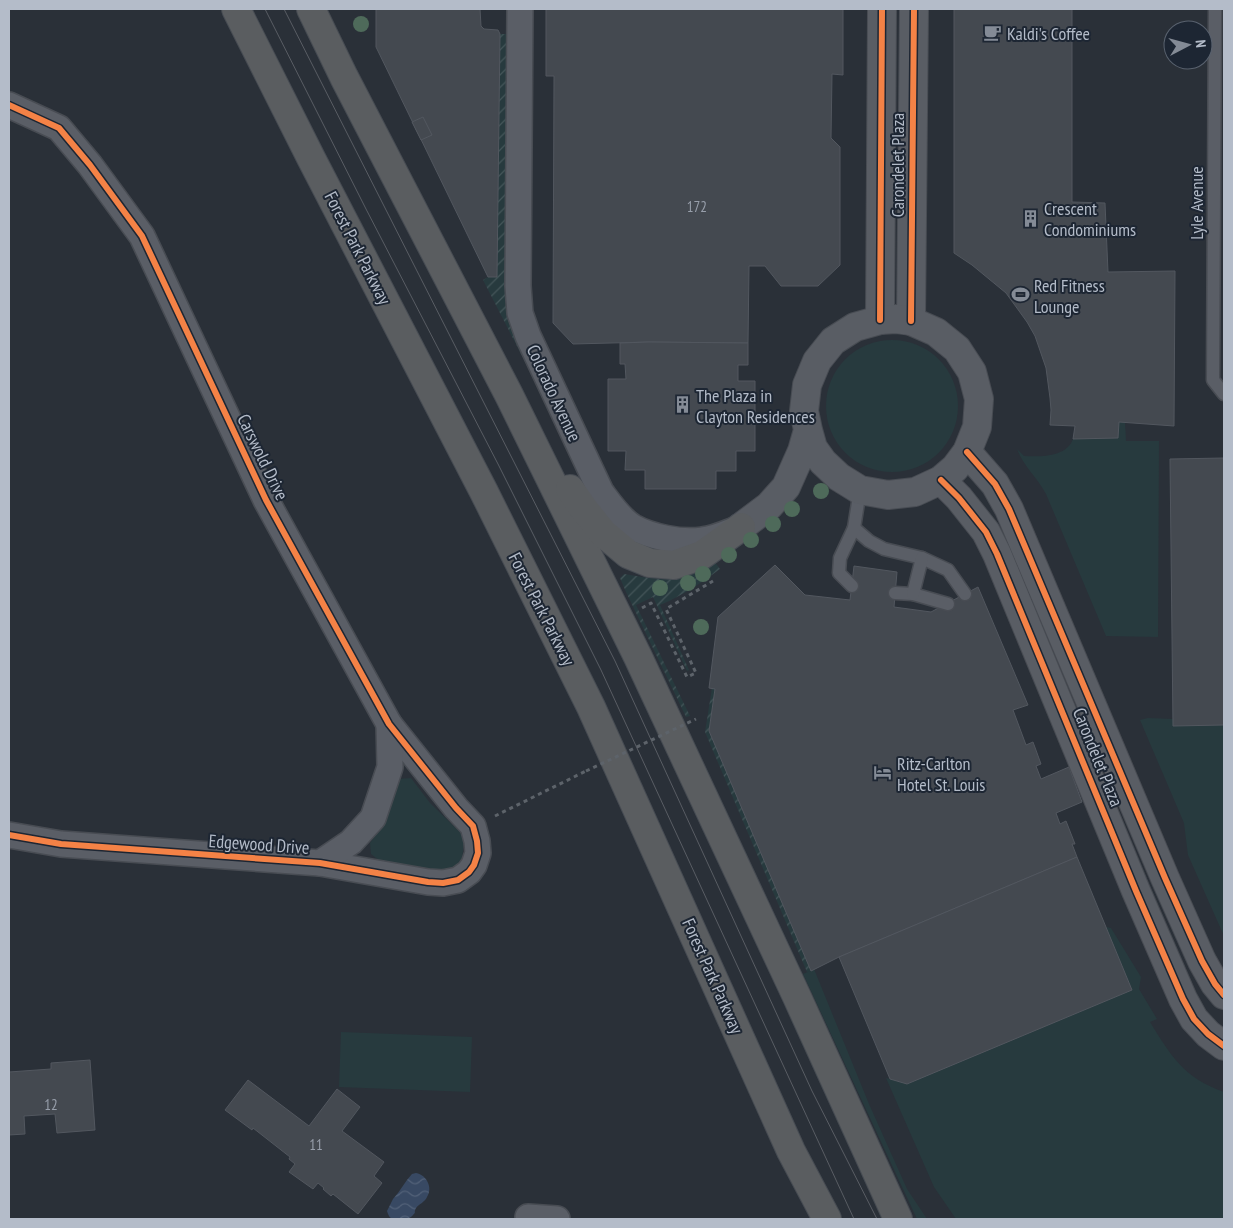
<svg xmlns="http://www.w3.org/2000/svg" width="1233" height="1228" viewBox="0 0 1233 1228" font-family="'PT Sans Narrow',sans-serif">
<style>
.green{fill:#273a3e}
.garden{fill:url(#garden-furrows)}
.water{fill:url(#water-waves)}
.building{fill:#444950;stroke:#52575f}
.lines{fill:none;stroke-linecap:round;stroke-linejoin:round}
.lane-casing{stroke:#484c53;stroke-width:15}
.street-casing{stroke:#484c53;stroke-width:28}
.secondary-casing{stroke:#484c53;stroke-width:30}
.highway-casing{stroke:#474c53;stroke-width:30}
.path{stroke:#5d636a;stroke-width:3;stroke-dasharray:4 4;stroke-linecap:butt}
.lane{stroke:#5a5e66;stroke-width:12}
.street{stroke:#5a5e66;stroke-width:25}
.secondary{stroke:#595d64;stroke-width:28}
.highway{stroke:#5a5d60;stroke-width:28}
.tram{stroke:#595d64;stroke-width:1}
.path-bridge{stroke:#5d636a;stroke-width:3;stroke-dasharray:4 4;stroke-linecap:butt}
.cycleway-casing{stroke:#1d2633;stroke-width:9}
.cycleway{stroke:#f48246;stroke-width:6}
.tree{fill:#4e6a5a}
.labels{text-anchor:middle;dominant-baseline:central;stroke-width:4;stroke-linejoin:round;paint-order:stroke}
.number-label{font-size:15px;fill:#989fab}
.poi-label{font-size:18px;fill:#b4bcc9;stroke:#1d2633;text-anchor:start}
.street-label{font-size:18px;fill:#b4bcc9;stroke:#1d2633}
</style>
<defs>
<pattern id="garden-furrows" width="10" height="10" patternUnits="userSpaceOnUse" patternTransform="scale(1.25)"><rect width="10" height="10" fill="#273a3e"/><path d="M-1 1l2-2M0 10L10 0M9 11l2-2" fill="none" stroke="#445559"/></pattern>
<pattern id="water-waves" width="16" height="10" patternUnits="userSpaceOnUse" patternTransform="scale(1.25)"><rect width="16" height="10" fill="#384963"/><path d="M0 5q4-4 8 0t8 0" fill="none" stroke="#526178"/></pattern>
</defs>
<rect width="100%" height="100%" fill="#2a3038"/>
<g class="green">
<circle cx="892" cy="406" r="66"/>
<path d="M1119,422H1125L1126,441H1159L1158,637L1106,636L1046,494C1037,477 1024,467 1017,449L1024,456C1040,457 1067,457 1073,439L1118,438Z"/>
<path d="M1148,718L1173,719V726L1224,725V936L1188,855L1184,823L1140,720Z"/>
<path d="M411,778L430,803L465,837L462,858L451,874L380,861L371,854L370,843L385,822L391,793L398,779Z"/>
<path d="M1106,927L1111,928L1141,977L1139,989L1157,1019L1150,1022C1171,1056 1184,1078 1224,1092V1219H956L934,1187L886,1078L890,1079L907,1084L1132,990Z"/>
<path d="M814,969L869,1104L907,1189L927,1219H917L803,974Z"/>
<path d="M341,1032L472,1037L470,1092L339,1087Z"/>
</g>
<g class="garden">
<path d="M500,34H507V123L509,288L574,457L483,280L488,277H497Z"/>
<path d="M714,561L720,569C701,583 682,596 660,605L689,670L687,671L653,597L636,605L690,716L686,717L626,592L620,578L624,574C643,577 664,582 682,575C693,571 704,565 714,561Z"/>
<path d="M712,688L715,689L709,731L811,971L807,972L705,732Z"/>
</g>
<path class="water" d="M416,1173C427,1175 433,1188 427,1197C425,1202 419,1204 416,1208C413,1214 417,1211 413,1215C409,1220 396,1222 391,1218C389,1217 388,1214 387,1211L393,1199L398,1193L407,1180L412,1174Z"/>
<g class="building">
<path d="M376,9H480L481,26L484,29L498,30L500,34L497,277H488L376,47Z"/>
<path d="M546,9H843V75L832,74L831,138L840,147V265L818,286H781L765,266H749L748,343L649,342L573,344L553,323L554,76H546Z"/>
<path d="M954,9H1072V202L1105,203L1108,272L1175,271L1174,426L1119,422L1118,438L1073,439L1075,426L1050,425L1051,410L1050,398L1046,368L1035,336L1027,322L1006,293L972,265L954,253Z"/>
<path d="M423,117L432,135L421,140L412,122Z"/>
<path d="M649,342L748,343V365H738V381H755V451H736V471H716V489H645V470H625L626,451H608V379H626L625,364H620V343Z"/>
<path d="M1224,458V725L1173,726L1170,459Z"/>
<path d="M775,565L805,595L850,600L854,566L897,572L894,607L931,612L978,587L1028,705L1013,710L1026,745L1033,742L1041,764L1036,766L1041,779L1069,767L1082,802L1056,813L1060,824L1066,821L1075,844H1072L1077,857L839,957L811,971L709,731L715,689L709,688L718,617Z"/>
<path d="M1077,857L1132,990L907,1084L890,1079L839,957Z"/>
<path d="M90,1060L95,1130L57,1133L55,1114L24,1116L25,1134L9,1135V1072L51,1069V1063Z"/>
<path d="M248,1080L309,1126L337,1089L360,1107L342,1131L384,1162L374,1176L382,1183L358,1214L333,1194L331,1196L323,1189L324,1188L318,1183L313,1189L289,1172L295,1164L289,1159L290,1157L253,1128L252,1130L225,1110Z"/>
</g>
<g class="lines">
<defs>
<g id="lane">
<path d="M1215,9L1213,380L1224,394"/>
<path d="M854,528L869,541L884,549L922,558L948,570L965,594"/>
<path d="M852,586L839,573L840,558L854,528L860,490"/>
<path d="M895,593L913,594L948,604"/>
<path d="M913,594L922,558"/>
</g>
<g id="street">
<path d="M520,9L518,286L520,313L528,336L601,492C610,504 620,519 633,527C651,537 681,543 702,540C712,539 722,535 732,531"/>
<path d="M9,105L59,128L90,165L142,236L266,500L389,724L456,808L473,826L477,841L478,853L474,865L469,872L458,880L443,883L428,882L320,863L61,844L9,835"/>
<path d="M320,863L351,842L373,818L390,767L389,724"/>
<path d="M528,1217L557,1219"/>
</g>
<g id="secondary">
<path d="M880,320L882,9"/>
<path d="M911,321L914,9"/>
<path d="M967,452L995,484L1009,509L1165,878L1202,961L1215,984L1224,995"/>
<path d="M941,480L959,498L986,532L997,554L1136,891L1183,999L1194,1019L1208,1034L1224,1046"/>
<path d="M741,527L769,506L786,487L802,451L808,430L804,411L807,385L817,361L833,341L855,327L880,320L896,319L911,321L936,332L957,349L972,372L979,399L977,427L967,452L955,468L941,480L915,492L888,495L860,490L839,477L823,462L813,448L808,430"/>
</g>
<g id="highway">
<path d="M236,9L311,158L484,492L591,707L791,1151L827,1219"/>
<path d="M311,9L344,77L509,395L638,657L797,997L898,1219"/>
<path d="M570,489L583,508L603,533L628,554L650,563L674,565L702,555L741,527"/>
</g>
</defs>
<use href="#lane" class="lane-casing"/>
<use href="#street" class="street-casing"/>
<use href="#secondary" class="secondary-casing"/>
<use href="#highway" class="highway-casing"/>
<g class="path">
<path d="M642,608L651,603L687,677L696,673L666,609L713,581"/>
<path d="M495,816L586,771"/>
</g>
<use href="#lane" class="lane"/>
<use href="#street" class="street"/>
<use href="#secondary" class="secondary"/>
<use href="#highway" class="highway"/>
<g class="tram">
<path d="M265,9L366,209L498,464L601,670L854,1219"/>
<path d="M284,9L615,661L812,1091L877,1219"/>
</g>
<path class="path-bridge" d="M586,771L696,719"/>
<defs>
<g id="cycleway">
<path d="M9,105L59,128L90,165L142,236L266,500L389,724L456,808L473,826L477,841L478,853L474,865L469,872L458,880L443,883L428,882L320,863L61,844L9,835"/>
<path d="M880,320L882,9"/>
<path d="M911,321L914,9"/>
<path d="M967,452L995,484L1009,509L1165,878L1202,961L1215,984L1224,995"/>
<path d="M941,480L959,498L986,532L997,554L1136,891L1183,999L1194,1019L1208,1034L1224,1046"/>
</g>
</defs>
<use href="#cycleway" class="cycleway-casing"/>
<use href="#cycleway" class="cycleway"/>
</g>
<g class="tree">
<circle cx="361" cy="24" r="8"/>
<circle cx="821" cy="491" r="8"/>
<circle cx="792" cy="509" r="8"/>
<circle cx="773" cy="524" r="8"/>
<circle cx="751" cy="540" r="8"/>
<circle cx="729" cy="555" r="8"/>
<circle cx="703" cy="574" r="8"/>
<circle cx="688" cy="583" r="8"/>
<circle cx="660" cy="588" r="8"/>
<circle cx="701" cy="627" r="8"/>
</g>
<defs>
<symbol id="cafe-bare" viewBox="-9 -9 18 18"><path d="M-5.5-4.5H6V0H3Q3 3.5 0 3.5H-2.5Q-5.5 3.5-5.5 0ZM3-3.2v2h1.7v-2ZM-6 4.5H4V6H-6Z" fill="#848b96" stroke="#1d2633" stroke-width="2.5" paint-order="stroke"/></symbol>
<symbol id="building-bare" viewBox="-9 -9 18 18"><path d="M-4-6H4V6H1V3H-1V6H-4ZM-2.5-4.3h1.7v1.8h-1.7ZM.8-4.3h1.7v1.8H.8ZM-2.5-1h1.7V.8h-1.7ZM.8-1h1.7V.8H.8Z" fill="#848b96" stroke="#1d2633" stroke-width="2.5" paint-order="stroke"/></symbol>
<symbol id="stadium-bare" viewBox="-9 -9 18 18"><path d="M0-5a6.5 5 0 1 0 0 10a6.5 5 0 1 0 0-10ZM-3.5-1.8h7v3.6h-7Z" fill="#848b96" stroke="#1d2633" stroke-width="2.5" paint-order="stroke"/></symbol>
<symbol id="hotel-bare" viewBox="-9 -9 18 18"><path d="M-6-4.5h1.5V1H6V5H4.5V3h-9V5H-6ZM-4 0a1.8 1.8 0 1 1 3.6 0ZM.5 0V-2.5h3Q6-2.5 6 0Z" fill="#848b96" stroke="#1d2633" stroke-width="2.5" paint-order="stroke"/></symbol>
</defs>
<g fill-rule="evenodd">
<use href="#cafe-bare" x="980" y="20" width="25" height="25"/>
<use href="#building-bare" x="1018" y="206" width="25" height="25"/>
<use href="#stadium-bare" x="1008" y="282" width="25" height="25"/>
<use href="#building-bare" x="670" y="392" width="25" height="25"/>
<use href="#hotel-bare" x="870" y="760" width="25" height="25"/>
</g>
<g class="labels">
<g class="number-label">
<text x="697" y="206">172</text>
<text x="51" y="1104">12</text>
<text x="316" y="1144">11</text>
</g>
<g class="poi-label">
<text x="1007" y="33">Kaldi's Coffee</text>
<text x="1044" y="208">Crescent<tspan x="1044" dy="21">Condominiums</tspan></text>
<text x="1034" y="285">Red Fitness<tspan x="1034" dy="21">Lounge</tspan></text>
<text x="696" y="395">The Plaza in<tspan x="696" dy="21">Clayton Residences</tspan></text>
<text x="897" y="763">Ritz-Carlton<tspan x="897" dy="21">Hotel St. Louis</tspan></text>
</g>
<g class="street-label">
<text transform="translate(897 165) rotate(-90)">Carondelet Plaza</text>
<text transform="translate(1196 203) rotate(-90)">Lyle Avenue</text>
<text transform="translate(358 248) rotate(63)">Forest Park Parkway</text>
<text transform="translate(554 393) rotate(65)">Colorado Avenue</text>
<text transform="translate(263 457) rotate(64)">Carswold Drive</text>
<text transform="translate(542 609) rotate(63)">Forest Park Parkway</text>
<text transform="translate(1098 757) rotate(68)">Carondelet Plaza</text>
<text transform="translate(259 844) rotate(4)">Edgewood Drive</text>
<text transform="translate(713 976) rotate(66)">Forest Park Parkway</text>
</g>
</g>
<rect width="1233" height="1228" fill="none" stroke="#b4bcc9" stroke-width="20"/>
<g transform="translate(1188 45) rotate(84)"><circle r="24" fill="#1d2633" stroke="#59626f"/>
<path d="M0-4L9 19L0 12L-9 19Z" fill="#848b96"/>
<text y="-8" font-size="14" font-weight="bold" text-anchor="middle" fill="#b4bcc9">N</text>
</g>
</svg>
